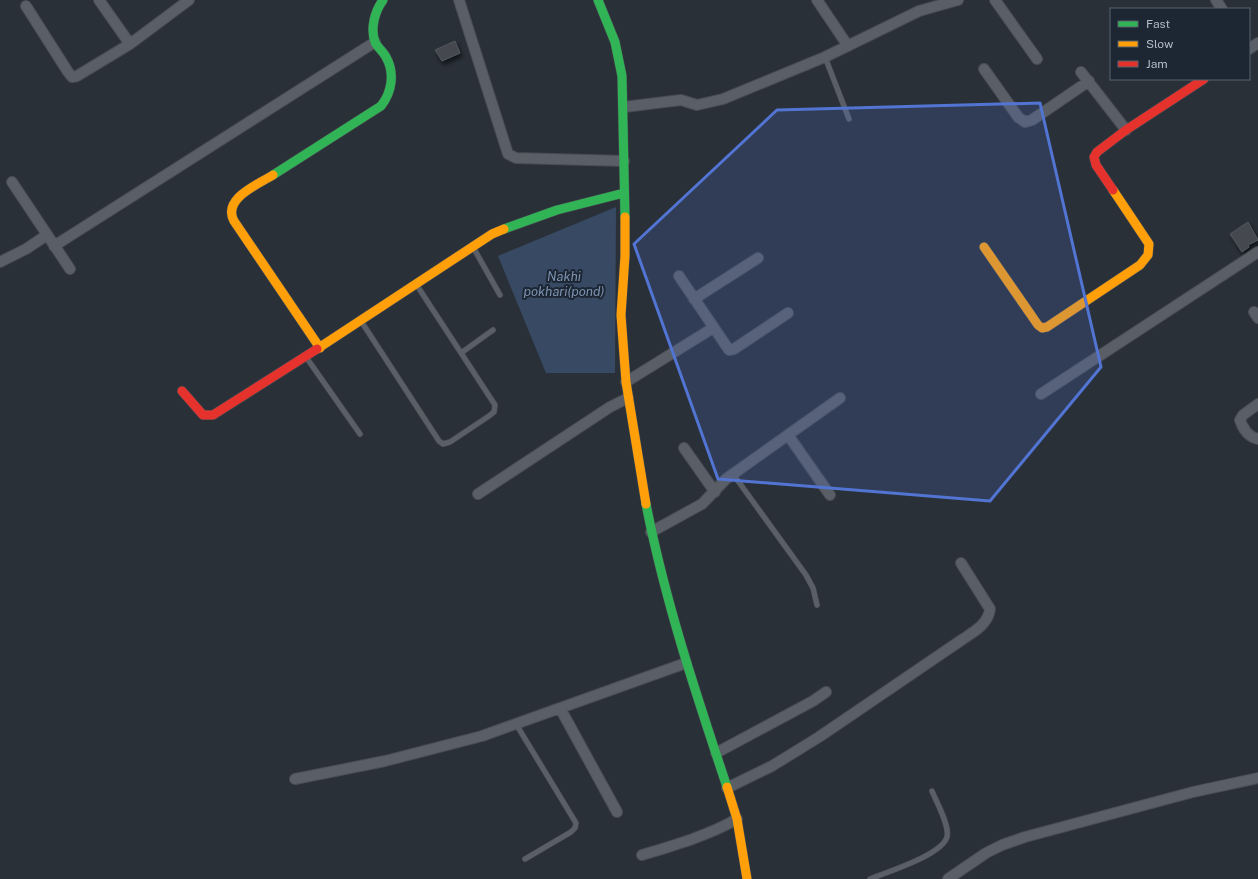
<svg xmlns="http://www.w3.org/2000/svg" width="1258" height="879" font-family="'Public Sans',sans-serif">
<defs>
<filter id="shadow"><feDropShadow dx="2" dy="3.5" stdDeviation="2" flood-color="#0009"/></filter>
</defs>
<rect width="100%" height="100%" fill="#2a3038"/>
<!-- water -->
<path fill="#384963" d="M616,207L615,373H546L498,256Z"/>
<!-- building -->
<path fill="#444950" stroke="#52575f" filter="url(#shadow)" d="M455,41L460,53L442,61L435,50Z
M1248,222L1258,240L1248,245L1249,247L1242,252L1230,234Z"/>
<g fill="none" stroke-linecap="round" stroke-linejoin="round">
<!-- lane casing -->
<g stroke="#484c53" stroke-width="6">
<path id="lane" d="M825,57L849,119
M473,247L500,295
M361,321L439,441L443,444L450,442L489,416L494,412L495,405L416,284
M461,353L493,330
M306,357L360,434
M733,474L806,575L813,588L817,605
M516,724L576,823L575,828L571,832L525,859
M870,879C887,872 942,855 947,837C950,826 936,801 932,791"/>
</g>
<!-- street casing -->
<g stroke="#484c53" stroke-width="12">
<path id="street" d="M99,0L130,44
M459,0L508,154L516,158L624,161
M817,0L848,46
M995,0L1037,59
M1216,0L1222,9
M26,6L68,72L72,77L77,76L130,44L189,0
M1249,49L1258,43
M984,69L1018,117L1025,122L1032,120L1089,81
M1081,72L1126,130
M624,107L681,100L697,105L723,99L825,57L919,11L958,0
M12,182L70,269
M54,246L375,42
M0,262L26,249L47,235
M679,276L729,350L734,349L788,313
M694,299L758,258
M1254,312L1258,318
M626,382L713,328
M1041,394L1258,252
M1258,404L1243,415L1240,420C1243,429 1249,437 1258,439
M788,435L830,495
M684,448L715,492
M478,494L610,407L628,398
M651,532L702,504L726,479L840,398
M560,708L617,812
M716,753L813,701L826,692
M295,779L385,761L482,736L686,663
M727,788L772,766L819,737L963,639C975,631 988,624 990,609L961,563
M642,855C675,845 707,836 737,819
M948,879L986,853L1002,845L1025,837L1193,792L1258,778"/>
</g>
<!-- fast casing -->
<g stroke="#484c53" stroke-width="10">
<path id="fast" d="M598,0L615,42L622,76L625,217
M273,175L381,106C392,92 395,73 386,57C383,51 377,47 375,42C370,28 375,11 383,0
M504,229L557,210L624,193
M646,504C665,601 696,694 727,787"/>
</g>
<!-- slow casing -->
<g stroke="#484c53" stroke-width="10">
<path id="slow" d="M273,175C257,185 222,199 234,221L320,348
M625,217V256L621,315L626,382L646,504
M984,247L1038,325L1042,328L1047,327L1140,265L1148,255L1149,244L1113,190
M317,349L492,234L504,229
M727,787L737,819L747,879"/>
</g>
<!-- jam casing -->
<g stroke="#484c53" stroke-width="10">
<path id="jam" d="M1113,190L1096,165L1094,157L1097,152L1126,130L1204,79
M182,391L203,415H213L317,349"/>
</g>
<!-- lane -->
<use href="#lane" stroke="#5a5e66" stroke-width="5"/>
<!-- street -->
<use href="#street" stroke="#5a5e66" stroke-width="10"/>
<!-- fast -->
<use href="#fast" stroke="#30b455" stroke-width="9"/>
<!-- slow -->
<use href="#slow" stroke="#ff9f0a" stroke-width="9"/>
<!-- jam -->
<use href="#jam" stroke="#e5322d" stroke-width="9"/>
</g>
<!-- marked area -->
<path fill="#5274d3" fill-opacity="0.2" stroke="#5274d3" stroke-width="3" stroke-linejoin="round" d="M1040,103L1101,367L990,501L718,479L634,244L777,110Z"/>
<g text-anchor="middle" stroke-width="4" stroke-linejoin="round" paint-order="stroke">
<!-- water labels -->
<g font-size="13" font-style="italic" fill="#7c92b1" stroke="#1d2633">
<text x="564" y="281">Nakhi<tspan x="564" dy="15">pokhari(pond)</tspan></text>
</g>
</g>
<!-- legend -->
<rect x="1110" y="8" width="140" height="72" fill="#1d2633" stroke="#59626f"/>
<rect x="1118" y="21" width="20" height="6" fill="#30b455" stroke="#59626f"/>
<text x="1146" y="28" font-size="12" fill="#b4bcc9">Fast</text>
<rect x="1118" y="41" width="20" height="6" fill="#ff9f0a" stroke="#59626f"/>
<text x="1146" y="48" font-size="12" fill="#b4bcc9">Slow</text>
<rect x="1118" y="61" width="20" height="6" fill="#e5322d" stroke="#59626f"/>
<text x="1146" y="68" font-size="12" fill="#b4bcc9">Jam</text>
</svg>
